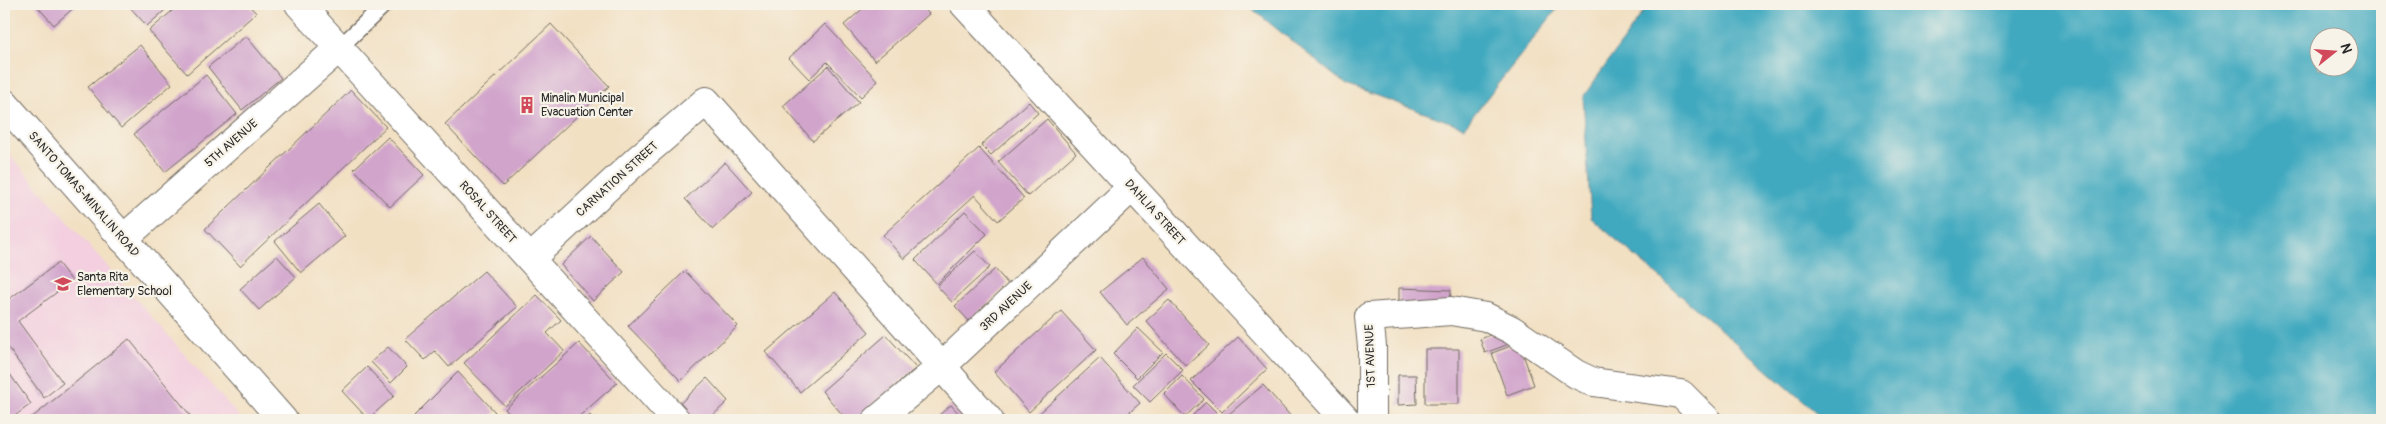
<svg xmlns="http://www.w3.org/2000/svg" width="2386" height="424" font-family="Pangolin,sans-serif">
<rect width="100%" height="100%" fill="#f7f3e8"/>
<filter id="ink" filterUnits="userSpaceOnUse"><feTurbulence type="fractalNoise" baseFrequency=".02" numOctaves="2"/><feDisplacementMap in="SourceGraphic" scale="10" xChannelSelector="R" yChannelSelector="G"/><feConvolveMatrix kernelMatrix="1 2 1 2 8 2 1 2 1" color-interpolation-filters="sRGB"/></filter>
<filter id="wash" filterUnits="userSpaceOnUse"><feTurbulence type="fractalNoise" baseFrequency=".0096" numOctaves="4" result="noise"/><feDisplacementMap in="SourceGraphic" scale="20" xChannelSelector="R" yChannelSelector="G"/><feGaussianBlur stdDeviation="1.12" result="paint"/><feColorMatrix in="noise" values="0 0 0 0 0 0 0 0 0 0 0 0 0 0 0 0 0 1.4 0 .05"/><feComposite in="paint" operator="in"/></filter>
<g filter="url(#wash)">
<rect width="100%" height="100%" fill="#f2e0c3"/>
<!-- built -->
<path fill="#f3cfdf" d="M4,148L242,420H4Z"/>
<!-- water -->
<path fill="#3fa9bf" stroke="#356a75" fill-rule="evenodd" d="M1246,4H1561L1464,127L1346,85Z
M1649,4H2382V420H1825L1591,218L1583,97ZM2318,38H2348V68H2318Z"/>
<g id="blocks">
<!-- building -->
<path fill="#d1a4cc" d="M35,4H78L54,25Z
M127,4H172L147,26Z
M180,4H248L256,13L187,74L149,31Z
M868,4H920L929,14L875,61L844,25Z
M551,24L609,86L503,186L445,124Z
M825,24L878,81L861,97L827,62L809,79L789,58Z
M246,36L281,78L242,110L208,67Z
M140,45L172,84L121,128L88,87Z
M828,66L859,102L813,141L783,106Z
M206,75L237,114L165,172L134,134Z
M351,90L386,127L240,266L205,229Z
M1029,102L1038,113L991,155L981,145Z
M1047,119L1076,153L1028,196L998,162Z
M388,137L424,175L390,207L354,169Z
M979,148L1024,198L998,221L975,195L904,259L883,235Z
M725,162L752,192L713,229L685,199Z
M319,204L345,236L301,273L275,241Z
M965,211L987,234L937,284L915,260Z
M591,236L624,272L593,301L561,265Z
M975,251L990,267L952,302L937,286Z
M277,256L296,277L259,310L240,289Z
M1143,257L1169,289L1127,325L1100,292Z
M58,263L72,281L18,321L63,383L44,398L4,342V300L5,302Z
M995,269L1008,284L969,321L955,306Z
M484,271L517,307L449,367L435,351L425,360L405,339Z
M685,271L738,326L681,381L628,326Z
M1399,288L1451,290L1450,310L1399,309Z
M835,292L869,332L800,392L766,352Z
M537,295L561,320L547,333L564,351L505,406L464,363Z
M1169,300L1209,345L1186,366L1146,321Z
M1061,311L1096,350L1029,412L994,372Z
M1138,328L1163,352L1137,378L1113,354Z
M1504,330L1509,344L1485,353L1480,339Z
M886,335L916,368L856,420H847L822,391Z
M1238,337L1267,369L1222,412L1191,381Z
M129,339L194,420H29Z
M579,343L617,383L575,420H515L505,409Z
M1519,343L1534,385L1507,395L1492,353Z
M388,347L407,367L391,383L371,362Z
M1425,349H1459V404H1425Z
M1166,353L1183,370L1150,402L1133,385Z
M1100,358L1140,403L1121,420H1032Z
M4,366L31,404L9,420H4Z
M367,367L394,396L368,419L342,391Z
M458,372L495,412L487,420H418L414,416Z
M1398,375H1416L1417,404L1398,405Z
M1182,376L1204,399L1185,417L1164,394Z
M707,378L728,401L708,420H683L673,410Z
M1263,385L1294,420H1222Z
M1206,402L1220,416L1216,420H1198L1193,415Z
M951,405L965,420H933Z
M502,414L507,420H495Z
M590,415L594,420H584Z"/>
</g>
</g>
<g filter="url(#ink)">
<use href="#blocks" fill-opacity="0" stroke="#716a60" stroke-width="1"/>
<g fill="none" stroke-linecap="round" stroke-linejoin="round">
<!-- service casing -->
<g stroke="#716a60" stroke-width="18">
<path id="service" d="M339,48L385,4"/>
</g>
<!-- minor casing -->
<g stroke="#716a60" stroke-width="30">
<path id="minor" d="M299,4L676,420
M964,4L1346,420
M123,239L339,48
M530,259L636,161L706,101L989,420
M877,420L941,367L1132,187
M1372,420V346L1369,317L1451,311L1486,317L1512,330L1576,374L1593,382L1681,394L1707,420"/>
</g>
<!-- secondary casing -->
<g stroke="#716a60" stroke-width="30">
<path id="secondary" d="M4,103L283,420"/>
</g>
<!-- service -->
<use href="#service" stroke="#fff" stroke-width="15"/>
<!-- minor -->
<use href="#minor" stroke="#fff" stroke-width="28"/>
<!-- secondary -->
<use href="#secondary" stroke="#fff" stroke-width="28"/>
</g>
</g>
<!-- icons -->
<defs>
<g id="building-bare" transform="scale(1.35)"><path d="M-4-6H4V6H1V3H-1V6H-4ZM-2.5-4.3h1.7v1.8h-1.7ZM.8-4.3h1.7v1.8H.8ZM-2.5-1h1.7V.8h-1.7ZM.8-1h1.7V.8H.8Z" fill="#d1495b" stroke="#f7f3e8" stroke-width="2.5" paint-order="stroke"/></g>
<g id="school-bare" transform="scale(1.35)"><path d="M0-5L7-2L0 1L-7-2ZM-4 1L0 2.5L4 1V4Q0 6-4 4Z" fill="#d1495b" stroke="#f7f3e8" stroke-width="2.5" paint-order="stroke"/></g>
</defs>
<g fill-rule="evenodd">
<use href="#building-bare" x="527" y="105"/>
<use href="#school-bare" x="63" y="284"/>
</g>
<g text-anchor="middle" stroke-width="4.5" stroke-linejoin="round" paint-order="stroke">
<!-- poi labels -->
<g font-size="12" fill="#2b2b2b" stroke="#f7f3e8" text-anchor="start">
<text x="541" y="102">Minalin Municipal<tspan x="541" dy="14">Evacuation Center</tspan></text>
<text x="77" y="281">Santa Rita<tspan x="77" dy="14">Elementary School</tspan></text>
</g>
<!-- street labels -->
<g font-size="12" fill="#2b2b2b" stroke="#f7f3e8">
<text transform="translate(231 143) rotate(-41)" y="4">5TH AVENUE</text>
<text transform="translate(617 179) rotate(-42)" y="4">CARNATION STREET</text>
<text transform="translate(84 194) rotate(49)" y="4">SANTO TOMAS-MINALIN ROAD</text>
<text transform="translate(488 212) rotate(48)" y="4">ROSAL STREET</text>
<text transform="translate(1155 212) rotate(48)" y="4">DAHLIA STREET</text>
<text transform="translate(1006 306) rotate(-43)" y="4">3RD AVENUE</text>
<text transform="translate(1370 356) rotate(-92)" y="4">1ST AVENUE</text>
</g>
</g>
<!-- margin -->
<rect width="2386" height="424" fill="none" stroke="#f7f3e8" stroke-width="20"/>
<!-- north arrow -->
<g transform="translate(2334 52) rotate(73)"><circle r="24" fill="#f7f3e8" stroke="#a5a39c"/>
<path d="M0-4L9 19L0 12L-9 19Z" fill="#d1495b"/>
<text y="-8" font-size="14" font-weight="bold" text-anchor="middle" fill="#2b2b2b">N</text>
</g>
</svg>
